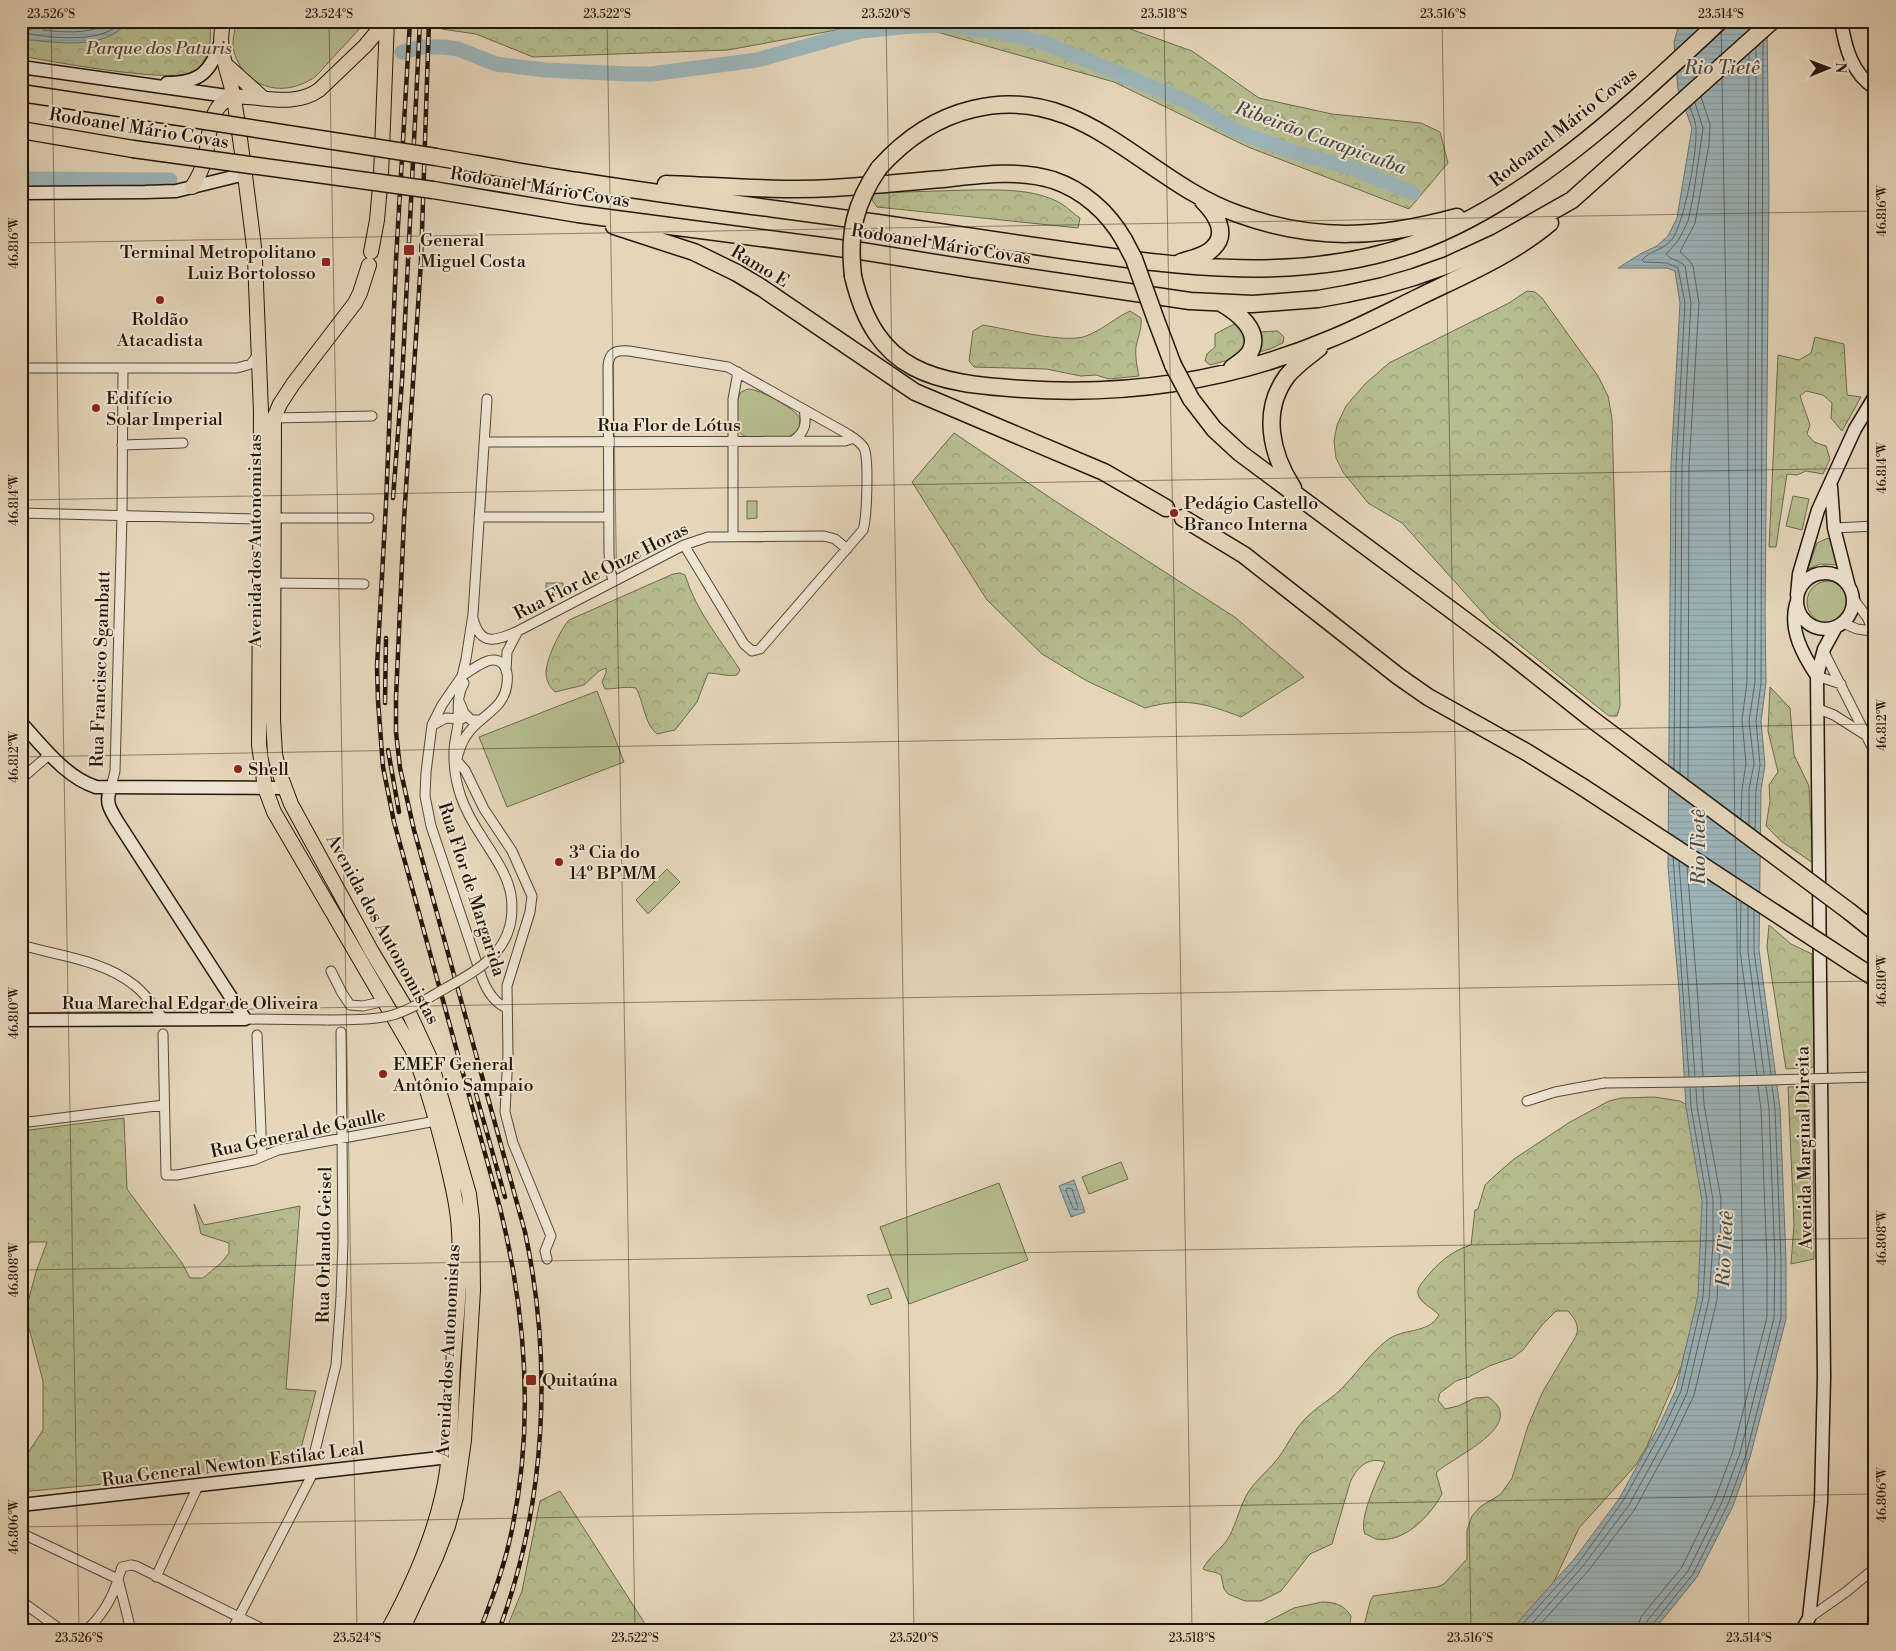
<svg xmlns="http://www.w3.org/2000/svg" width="1896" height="1651" font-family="'Libre Bodoni',serif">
<defs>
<pattern id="forest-crowns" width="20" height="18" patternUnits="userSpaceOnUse" patternTransform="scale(1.25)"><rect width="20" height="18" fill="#b6bd8f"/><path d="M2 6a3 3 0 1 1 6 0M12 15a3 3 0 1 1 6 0" fill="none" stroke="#9ca27a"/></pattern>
<pattern id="water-rules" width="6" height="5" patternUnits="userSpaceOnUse" patternTransform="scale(1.25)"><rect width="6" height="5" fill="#9cb6bc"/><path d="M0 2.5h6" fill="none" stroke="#869ca0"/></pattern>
</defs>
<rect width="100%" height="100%" fill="#e5d6ba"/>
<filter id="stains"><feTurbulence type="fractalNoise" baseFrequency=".004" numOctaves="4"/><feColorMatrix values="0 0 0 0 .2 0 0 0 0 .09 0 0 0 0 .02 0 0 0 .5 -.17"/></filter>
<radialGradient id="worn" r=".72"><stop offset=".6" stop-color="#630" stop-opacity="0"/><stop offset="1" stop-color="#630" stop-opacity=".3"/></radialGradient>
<!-- green -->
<path fill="#b6bd8f" stroke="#6c6a4c" d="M237,21H365C354,37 339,50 327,64C322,69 317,77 310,80C280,98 244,86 234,52C231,42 235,30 237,21Z
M748,389C760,389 795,409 800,418L799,430L789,437H747C743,435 739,434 738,429C735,422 736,399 741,392Z
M1793,496L1809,499L1802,530L1786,526Z
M747,501H757V518L747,519Z
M1828,538L1835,545L1840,565L1820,564L1808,569L1817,543Z
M1807 602a21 21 0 1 1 42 0a21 21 0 1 1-42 0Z
M546,583H563V593H546Z
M597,691L624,762L507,807L479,737Z
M667,869L680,882L648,914L636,900Z
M1121,1162L1128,1179L1089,1194L1082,1177Z
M999,1183L1028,1260L909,1304L880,1227Z
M888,1288L892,1298L871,1305L867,1295Z"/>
<!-- forest -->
<path fill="url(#forest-crowns)" stroke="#6c6a4c" d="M21,21H209C213,40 209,66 189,74C179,78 165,75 154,75C110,72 66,64 21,56Z
M442,21H885L728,50L533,57L476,34L442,29Z
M898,21H1108L1192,51L1259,98L1332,114L1421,123L1440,132L1448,163L1409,209L1248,147L1114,82Z
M969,190C999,190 1035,188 1062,204C1068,208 1074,214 1080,218L1078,228L877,207L872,200L875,193Z
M1527,291L1535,292L1542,298L1598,376L1608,396L1612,418L1620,706L1617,716H1609L1492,623L1402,523L1368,503L1343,472L1336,458L1334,441L1337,425L1346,406L1365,384L1389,363L1509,303Z
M1130,311L1141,318C1142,329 1138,336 1136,347C1135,356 1137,367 1139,376L1109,379L1096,375L1081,376L1046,369L974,367L969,361L973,331L983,325C1007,329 1066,344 1086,336C1102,330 1115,318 1130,311Z
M1234,324L1258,332L1278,331L1284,337L1283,343L1270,349L1210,365L1205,361L1207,354L1215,347V334Z
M1815,337L1844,344L1847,395L1861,397L1842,431L1831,418L1832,403L1823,395L1806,391L1800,396L1810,425L1807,434L1814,442L1826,446L1830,459L1823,474L1806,471L1797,475L1787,474L1776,547H1769L1778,355L1799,360L1811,353Z
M954,433L1055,501L1236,618L1304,677L1241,717C1205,703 1183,697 1145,708L1087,681L1042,654L987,600L912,482Z
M680,573L685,575C696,611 720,639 740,670L737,675C727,677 718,673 708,673L697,702L675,730L657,734C644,724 644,702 636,688C625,686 616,689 605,689L602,682L606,673V668L599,671L584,685L555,692C550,687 547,682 546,675C545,661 560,630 569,620L673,574Z
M1770,687L1790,708L1794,755L1809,786L1813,863L1781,841L1766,826L1770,801L1769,785L1778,772L1768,731Z
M1769,925L1791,944L1812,954L1814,1067L1786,1069L1767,947Z
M1813,1086L1814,1259L1791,1264L1794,1224L1788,1087Z
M1654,1097L1680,1101L1687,1105L1704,1164L1702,1285L1681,1367L1647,1446L1636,1465L1579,1528L1552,1586L1513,1630H1363L1370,1602L1373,1596L1437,1587L1444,1584L1467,1559V1530L1472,1516L1480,1507L1501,1494L1512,1478L1528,1426L1543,1391L1576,1336C1580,1326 1575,1319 1568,1311H1556L1542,1325L1523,1350L1512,1358L1489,1366L1469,1377L1456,1381L1440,1393L1438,1400L1445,1409L1458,1406L1475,1398L1488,1397C1531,1425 1450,1458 1436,1473L1442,1494C1430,1516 1404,1544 1376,1539C1373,1538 1369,1535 1365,1534C1358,1519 1378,1478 1385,1462C1368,1456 1356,1468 1350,1483L1332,1544L1310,1554L1281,1591L1261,1601H1245L1228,1594L1224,1589L1221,1575C1214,1571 1209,1572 1203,1569C1209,1556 1222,1549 1229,1537C1237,1522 1240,1505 1249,1491C1257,1479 1270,1469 1279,1457C1289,1443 1295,1428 1307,1417C1319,1405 1335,1397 1345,1385C1359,1370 1370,1354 1386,1341C1403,1327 1428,1335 1439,1315C1433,1308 1418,1302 1418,1293C1417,1288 1422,1283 1425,1279C1438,1263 1451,1251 1471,1245L1475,1210L1478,1209L1485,1185L1490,1180L1514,1159L1570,1122L1609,1101L1621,1098Z
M124,1118L127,1189L182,1263L190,1278H203L221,1263L229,1253V1243L201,1234L194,1204L204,1225L300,1206L286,1389L316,1391L298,1460L136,1481L21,1492V1464L43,1430V1381L25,1313L36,1272L47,1242H31L21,1251V1131Z
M560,1491L649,1630H506L522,1591L540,1501Z
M1322,1602C1335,1602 1344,1605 1351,1616L1349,1630H1251L1294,1608Z"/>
<!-- water -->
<path fill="url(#water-rules)" stroke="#6c7674" d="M33,21H128C106,52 54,42 21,39V25L25,26Z
M1680,21H1767L1769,190L1765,616L1766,683L1761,721L1765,765L1761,790L1759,950L1780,1108L1786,1260V1319L1750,1457L1733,1506L1697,1577L1654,1630H1511L1575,1558L1619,1499L1659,1426L1676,1389L1698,1296L1702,1201L1686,1107L1679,989L1668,867L1671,465L1680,303L1675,271L1667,268H1618L1642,253L1657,246L1668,236L1677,218L1692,128L1678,89L1674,42Z
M1074,1180L1085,1212L1071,1217L1059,1186Z"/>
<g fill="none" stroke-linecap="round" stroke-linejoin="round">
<!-- shore -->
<path stroke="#606662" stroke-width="1" d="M37,21L35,27L28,31L29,34C54,38 105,44 122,21
M43,21V30C67,33 94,34 114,21
M1674,769L1676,465L1685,303L1678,268L1667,263L1644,262L1642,260C1649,251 1665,250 1673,238C1685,218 1697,154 1696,129C1696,122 1692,114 1690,107
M1680,773L1682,466L1691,303L1685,266C1680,260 1670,260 1666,254L1678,241L1688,221L1693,198L1703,128L1695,103
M1688,779L1689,466L1699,303L1693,266L1689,260L1680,252L1695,223L1709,144L1710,124L1701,97
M1741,819L1742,789L1746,764L1742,720L1747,682L1749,54
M1749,825V789L1754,764L1749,721L1755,682L1756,48
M1755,829L1756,790L1760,765L1756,721L1761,683L1763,42
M1673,857L1689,1076
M1679,862L1695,1076
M1687,866L1697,987L1703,1076
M1741,902L1740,951L1757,1075
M1748,907V951L1764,1074
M1754,911V951L1771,1074
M1068,1188L1072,1189L1078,1207L1076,1210L1073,1208L1066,1191Z
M1517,1630L1579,1562L1623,1501L1663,1429L1681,1391L1703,1297L1706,1244L1707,1200L1691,1107L1690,1088
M1526,1630L1583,1566L1629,1505L1669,1432L1687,1393L1709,1299L1713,1244V1200L1697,1106L1696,1088
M1535,1630L1589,1570L1635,1509L1675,1435L1694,1395L1717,1300L1720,1244L1721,1199L1704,1105L1703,1087
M1637,1630L1641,1617L1682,1567L1715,1499L1733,1451L1767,1317V1260L1761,1110L1758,1086
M1644,1630L1647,1621L1688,1571L1722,1502L1740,1453L1774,1318L1775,1260L1769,1109L1766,1086
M1651,1630L1652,1625L1693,1574L1728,1504L1746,1455L1781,1318V1260L1775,1109L1772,1085"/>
<!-- river -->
<path stroke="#9cb6bc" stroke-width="15" d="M402,52L422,47H444L458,49L496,64L545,70L627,74H651L757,60L861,31L912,26L951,25L1004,33L1045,43L1190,103L1236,131L1293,152L1352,168L1413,193
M21,179L170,180"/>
<!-- street casing -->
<g stroke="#544735" stroke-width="11">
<path id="street" d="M21,368H237L251,364L259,353
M487,399L473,614L466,659L462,676L442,705L432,725L426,772L425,796L431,826L482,978C487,991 494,1003 507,1008
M274,418L372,416
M793,441C805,432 807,424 804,410
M484,442L845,441L854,438
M122,445L183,443
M21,513L260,519
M479,517H608
M273,518H369
M1834,528L1875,526
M733,536V399L738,372
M613,581L610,569L609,553L608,366C609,352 616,350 629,351L728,367L846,433C852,437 860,441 864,448C869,458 867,518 863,530L760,649L752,651L744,644L684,545
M273,583L364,584
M1852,597L1867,617L1875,635
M473,618C480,647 496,641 518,631L684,545L708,537L824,536L835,539L847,549
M1843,623L1857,629L1872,631
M1824,652L1875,753
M506,671L507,652L518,631
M1817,676L1841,684
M464,683C456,697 459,709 458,724C457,733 454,742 454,751C453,785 464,810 482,837
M460,703L464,713L471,720H481
M1816,708L1834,715L1867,736
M433,725L446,718L462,719
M456,760L465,770L484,809L512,851L532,896L530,912L507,986L508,1055L505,1112L513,1143L551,1236L545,1251L547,1259
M455,768C457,757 460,745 466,736C479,715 505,710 507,683C508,676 507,669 503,664C491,652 473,670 462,676V687
M21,779L50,754
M111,787L115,771L122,516L123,369
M21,945C59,956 103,960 134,985C146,994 155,1008 164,1020
M331,971L342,993L350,1005L363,1006L385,1001
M245,1019L328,1020
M163,1034L166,1175H177L254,1160L278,1150L436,1121
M257,1035L262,1156
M1527,1101L1555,1092L1604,1083
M21,1123L164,1105
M314,1455L336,1365L341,1297L343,1242L341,1032
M21,1533L118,1579L122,1567L131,1565L136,1566L265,1630
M156,1577L198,1486
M118,1579L131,1630
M21,1601L61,1630
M1809,1618L1846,1592L1875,1568
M86,1630C101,1618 113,1597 118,1579
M232,1630L314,1471"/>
</g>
<!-- secondary casing -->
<g stroke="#231709" stroke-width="15">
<path id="secondary" d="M1841,21C1845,47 1852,74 1875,88
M21,67L234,97
M167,83C200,83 211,72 221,41
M21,193L145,192L176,191L245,174
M1831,487L1834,528L1849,587
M1797 601a28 28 0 1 1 56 0a28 28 0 1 1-56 0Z
M1797,595L1799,574L1818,510L1855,429L1875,396
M1796,604C1789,630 1803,655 1817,676
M21,723C43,746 65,777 96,787L284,788
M111,787C105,801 109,808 117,821L245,1019
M21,1020L245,1019
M21,1505L449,1457
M1802,1630L1809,1618L1816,1554L1821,1502L1824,1377L1817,676L1824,649L1836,627"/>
</g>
<!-- primary casing -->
<g stroke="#231709" stroke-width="16">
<path id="primary" d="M224,21C215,47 230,74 234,99C242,148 248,198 254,247
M225,64L263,98
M192,187C198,178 202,170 205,159C210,138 207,105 233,97C237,96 244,97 248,97C273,99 297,105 319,90L365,46L386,21
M371,252L377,220L381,175L387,21
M255,259L261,412L259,745L265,788L274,812L412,1049C426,1083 436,1118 445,1154C451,1180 458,1206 459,1232C462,1276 456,1320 453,1365C451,1400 452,1436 447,1471C439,1526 415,1581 388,1630
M369,265L360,293L355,303L293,384L280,404L274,418L273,720L275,754L279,772L291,804L372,952L410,1015L429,1056L469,1194L472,1219L473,1290L464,1440L456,1497L448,1526L436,1557L402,1630"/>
</g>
<!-- highway casing -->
<g stroke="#231709" stroke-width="19">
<path id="highway" d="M21,93L173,116
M21,130L133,149
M436,157C483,165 531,174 578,181C678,197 779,209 878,223C940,232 1001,241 1062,250C1179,267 1302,284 1416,243C1529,202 1633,102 1720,21
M879,168C905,139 935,118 973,109C1083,82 1144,181 1238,214C1315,242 1380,238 1457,217
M666,184C722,186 778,191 833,188C870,186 906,182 943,179C979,175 1017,169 1053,180C1083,190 1108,212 1124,240
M433,190L578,214L861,251L973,269L1190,301L1253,304L1318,299L1346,294L1383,286L1414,277L1448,265L1498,242L1572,200L1772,21
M614,226L694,252L737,273L762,288L915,392L1104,472L1166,508
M1181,262C1191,259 1206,256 1213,248C1229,233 1215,213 1203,201
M853,276C876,374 934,383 1023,389C1128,396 1233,380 1330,339C1360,327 1390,311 1419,297C1464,275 1512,255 1550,223
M1221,303C1237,312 1262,331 1250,352C1246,359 1238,363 1232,368
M1156,320L1173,365
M1191,399L1214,429L1240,453L1497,644L1589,717
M1293,488C1271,454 1261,411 1287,376C1296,365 1308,357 1319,348
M1183,518L1244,555L1398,676L1428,697L1528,753L1581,786
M1850,912L1875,932
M1856,966L1875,978"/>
</g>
<!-- street -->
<use href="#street" stroke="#eee4d2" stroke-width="9"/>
<!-- secondary -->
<use href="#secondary" stroke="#eee4d2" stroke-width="12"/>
<!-- primary -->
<use href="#primary" stroke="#e5d6ba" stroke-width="14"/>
<!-- highway -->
<use href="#highway" stroke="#e5d6ba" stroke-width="16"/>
<!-- rail casing -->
<g stroke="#231709" stroke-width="4.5">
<path id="rail" d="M410,21L396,260L386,504L377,666L378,701L383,767L394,822L500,1208C527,1318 535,1432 509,1543C502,1573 491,1602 480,1630
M429,21L421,261L404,519L396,698V732L400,768L414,830L525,1232C553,1363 546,1504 499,1630
M393,498L402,381L420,21
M385,703L386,638
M388,750L399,812
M476,1094L505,1197"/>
</g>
<!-- rail -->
<use href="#rail" stroke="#eee4d2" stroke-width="2.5" stroke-dasharray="8" stroke-linecap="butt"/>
<!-- street-bridge casing -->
<g stroke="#544735" stroke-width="11" stroke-linecap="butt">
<path id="street-bridge" d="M328,1020C348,1019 369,1021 389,1016C406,1012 422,1002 437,993C478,970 519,951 511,895C507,873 493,855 482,837
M1604,1083L1695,1082L1875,1077"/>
</g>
<!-- highway-bridge casing -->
<g stroke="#231709" stroke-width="19" stroke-linecap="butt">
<path id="highway-bridge" d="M173,116L436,157
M133,149L433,190
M1124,240L1134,259L1156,320
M853,276C848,233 855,203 879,168
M1173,365L1191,399
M1589,717L1850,912
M1581,786L1856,966"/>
</g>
<!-- street-bridge -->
<use href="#street-bridge" stroke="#eee4d2" stroke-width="9"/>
<!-- highway-bridge -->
<use href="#highway-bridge" stroke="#e5d6ba" stroke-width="16"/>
</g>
<!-- ticks -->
<path fill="none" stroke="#231709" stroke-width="1" stroke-opacity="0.45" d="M51,21L79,1630M329,21L357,1630M607,21L635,1630M886,21L914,1630M1164,21L1192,1630M1442,21L1471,1630M1721,21L1749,1630M21,243L1875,211M21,500L1875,468M21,757L1875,724M21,1013L1875,981M21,1270L1875,1238M21,1527L1875,1494"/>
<!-- markers -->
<g fill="#8f2418" stroke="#eee4d2" stroke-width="2">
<rect x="403" y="244" width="12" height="12" rx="2.5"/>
<rect x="321" y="257" width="10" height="10" rx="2.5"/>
<circle cx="160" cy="300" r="5"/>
<circle cx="96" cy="408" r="5"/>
<circle cx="1174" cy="513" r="5"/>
<circle cx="238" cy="769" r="5"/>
<circle cx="559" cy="862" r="5"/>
<circle cx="383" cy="1074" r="5"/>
<rect x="525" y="1374" width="12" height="12" rx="2.5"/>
</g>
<g text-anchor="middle" stroke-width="4" stroke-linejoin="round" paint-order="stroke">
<!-- park labels -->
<g font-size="18" font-style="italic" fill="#4f4931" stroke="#eee4d2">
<text x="159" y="54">Parque dos Paturis</text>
</g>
<!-- street labels -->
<g font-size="18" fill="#231709" stroke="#eee4d2">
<text transform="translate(1563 127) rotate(-38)" y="6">Rodoanel Mário Covas</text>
<text transform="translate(139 128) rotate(9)" y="6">Rodoanel Mário Covas</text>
<text transform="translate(540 187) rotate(9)" y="6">Rodoanel Mário Covas</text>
<text transform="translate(941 244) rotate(9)" y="6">Rodoanel Mário Covas</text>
<text transform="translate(760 266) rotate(31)" y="6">Ramo E</text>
<text x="669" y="431">Rua Flor de Lótus</text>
<text transform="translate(255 541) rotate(-90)" y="6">Avenida dos Autonomistas</text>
<text transform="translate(601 571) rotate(-27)" y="6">Rua Flor de Onze Horas</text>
<text transform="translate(100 669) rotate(-88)" y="6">Rua Francisco Sgambatt</text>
<text transform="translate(472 889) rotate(72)" y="6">Rua Flor de Margarida</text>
<text transform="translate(383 929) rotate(61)" y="6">Avenida dos Autonomistas</text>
<text x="190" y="1009">Rua Marechal Edgar de Oliveira</text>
<text transform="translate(298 1133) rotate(-12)" y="6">Rua General de Gaulle</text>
<text transform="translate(1804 1148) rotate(-91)" y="6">Avenida Marginal Direita</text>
<text transform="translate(324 1245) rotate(-89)" y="6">Rua Orlando Geisel</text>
<text transform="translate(448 1351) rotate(-87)" y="6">Avenida dos Autonomistas</text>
<text transform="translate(233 1464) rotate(-7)" y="6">Rua General Newton Estilac Leal</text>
</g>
<!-- poi labels -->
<g font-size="18" fill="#231709" stroke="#eee4d2" text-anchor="start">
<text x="420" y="246">General<tspan x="420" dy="21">Miguel Costa</tspan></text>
<text x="316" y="258" text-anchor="end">Terminal Metropolitano<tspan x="316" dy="21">Luiz Bortolosso</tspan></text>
<text x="160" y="325" text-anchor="middle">Roldão<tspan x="160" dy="21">Atacadista</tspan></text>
<text x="106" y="404">Edifício<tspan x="106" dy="21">Solar Imperial</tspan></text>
<text x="1184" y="509">Pedágio Castello<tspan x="1184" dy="21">Branco Interna</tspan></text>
<text x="248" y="775">Shell</text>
<text x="569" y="858">3ª Cia do<tspan x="569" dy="21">14º BPM/M</tspan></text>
<text x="393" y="1070">EMEF General<tspan x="393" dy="21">Antônio Sampaio</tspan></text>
<text x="542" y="1386">Quitaúna</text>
</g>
<!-- water labels -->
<g font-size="19" font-style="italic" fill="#4d4f48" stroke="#eee4d2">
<text x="1722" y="74">Rio Tietê</text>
<text transform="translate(1321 137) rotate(20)" y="7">Ribeirão Carapicuíba</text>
<text transform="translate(1698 847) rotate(-90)" y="7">Rio Tietê</text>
<text transform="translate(1724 1249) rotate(-87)" y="7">Rio Tietê</text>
</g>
</g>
<!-- margin -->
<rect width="1896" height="1651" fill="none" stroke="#e5d6ba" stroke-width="55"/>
<!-- north arrow -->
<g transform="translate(1828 68) rotate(89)" stroke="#eee4d2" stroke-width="4" paint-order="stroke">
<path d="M0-4L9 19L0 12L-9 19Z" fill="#231709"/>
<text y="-8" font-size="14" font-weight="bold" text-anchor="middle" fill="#231709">N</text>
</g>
<rect x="28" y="28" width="1840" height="1596" fill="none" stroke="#231709" stroke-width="2"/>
<g font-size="12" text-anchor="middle" fill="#231709">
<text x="51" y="18">23.526°S</text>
<text x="329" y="18">23.524°S</text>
<text x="607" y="18">23.522°S</text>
<text x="886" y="18">23.520°S</text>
<text x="1164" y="18">23.518°S</text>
<text x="1443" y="18">23.516°S</text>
<text x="1721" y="18">23.514°S</text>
<text transform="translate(1882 211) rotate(-90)" y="4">46.816°W</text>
<text transform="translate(14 243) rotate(-90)" y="4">46.816°W</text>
<text transform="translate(1882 468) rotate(-90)" y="4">46.814°W</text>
<text transform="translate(14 500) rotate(-90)" y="4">46.814°W</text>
<text transform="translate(1882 725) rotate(-90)" y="4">46.812°W</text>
<text transform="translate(14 757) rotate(-90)" y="4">46.812°W</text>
<text transform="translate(1882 981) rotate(-90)" y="4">46.810°W</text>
<text transform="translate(14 1013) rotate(-90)" y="4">46.810°W</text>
<text transform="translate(1882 1238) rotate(-90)" y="4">46.808°W</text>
<text transform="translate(14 1270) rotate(-90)" y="4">46.808°W</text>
<text transform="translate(1882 1495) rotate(-90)" y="4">46.806°W</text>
<text transform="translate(14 1527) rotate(-90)" y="4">46.806°W</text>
<text x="79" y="1642">23.526°S</text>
<text x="357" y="1642">23.524°S</text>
<text x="635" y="1642">23.522°S</text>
<text x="914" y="1642">23.520°S</text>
<text x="1192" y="1642">23.518°S</text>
<text x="1470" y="1642">23.516°S</text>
<text x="1749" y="1642">23.514°S</text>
</g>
<rect width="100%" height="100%" filter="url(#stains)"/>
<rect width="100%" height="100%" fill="url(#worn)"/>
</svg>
